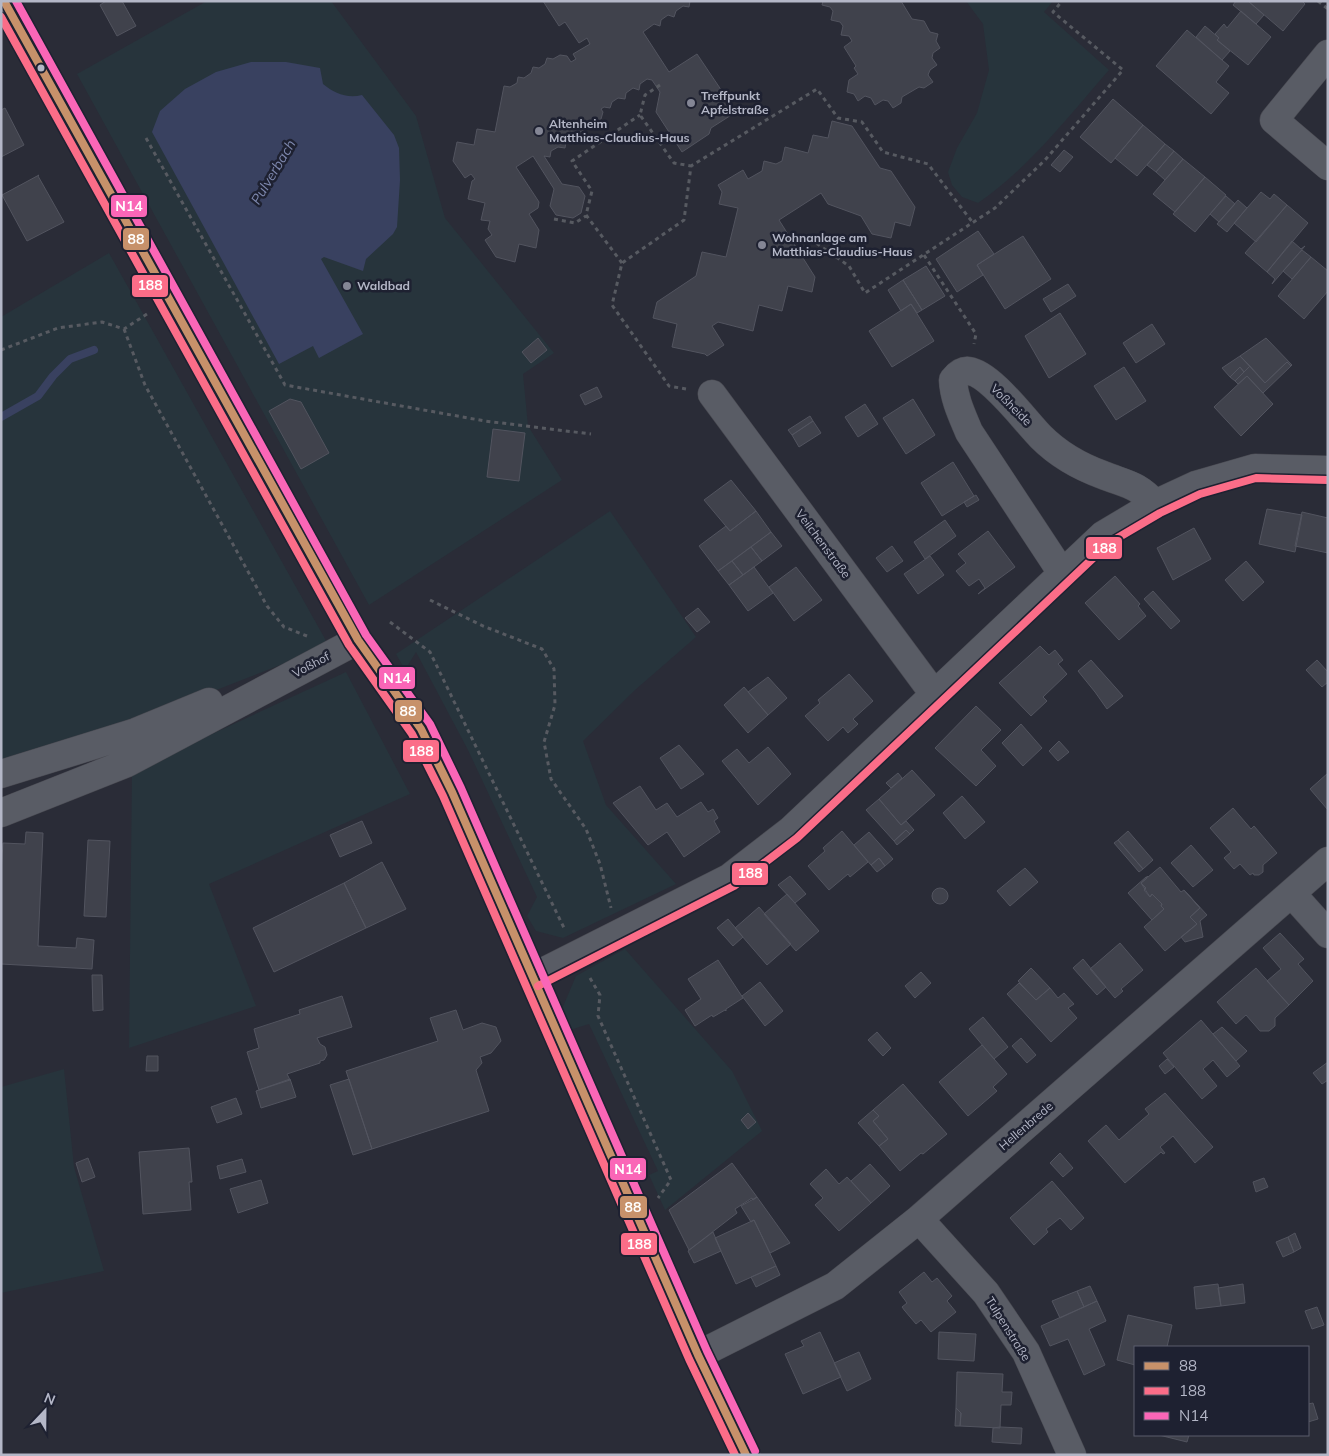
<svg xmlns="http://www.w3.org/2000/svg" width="1329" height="1456" font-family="Mulish,sans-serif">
<rect width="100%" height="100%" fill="#2a2c37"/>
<!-- green -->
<path fill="#27343c" d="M207,1H331L416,116L445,218L554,353L523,374L528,426L562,480L369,605L77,74Z
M966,1H1053L1044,12L1109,70C1068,117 1029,168 978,203L962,197L952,185L948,172L957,148L977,113L989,70L983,24Z
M109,253L329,646L132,723L1,762V317Z
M610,511L696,637L635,690L583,741L606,805L676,884L563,938L536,931L527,916L537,897L468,750L416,652L405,670L396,654Z
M346,672L410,794L209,884L256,1006L129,1048L132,771Z
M625,949L732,1071L762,1131L665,1210L649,1175L658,1171L589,1024L570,1030L562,1009L576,976Z
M64,1069L74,1167L104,1271L1,1293V1087Z"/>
<!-- water -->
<path fill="#394160" d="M251,62H286L320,68L323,84C334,93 347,99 362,95L394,135L399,148L400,180L397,227L393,234L366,259L363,271L324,257L321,259L363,334L319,358L313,346L279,364L152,132L160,111L185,89L216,72Z"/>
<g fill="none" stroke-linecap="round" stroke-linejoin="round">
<!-- stream -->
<path stroke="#394160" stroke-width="8" d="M1,417L38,396L53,376L70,359L94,350"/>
</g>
<!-- building -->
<path fill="#40424c" stroke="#52545f" d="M106,1H122L136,26L117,36L100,5Z
M543,1H690L689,7L683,6L676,11L674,17L668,15L661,20L660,26L654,24L643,32L669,72L697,54L736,112L711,128L709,134L682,152L656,112L660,92L652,80L647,79L640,84L639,90L633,88L626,93L625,99L618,98L612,102L610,108L604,107L601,109L603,112L601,119L595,123L594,129L587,128L580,132L579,139L573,138L566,142L565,148L558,147L551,151L550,157L544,156L562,184L579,187L585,196L581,213L573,218L556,215L550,206L554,189L533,156L516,167L539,202L538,208L529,214L539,230L536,248L519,244L515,262L496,257L485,240L492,235L488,229L490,221L481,220L485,203L468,199L472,181L475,179L471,174L465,178L453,161L457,142L474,145L477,129L495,132L504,86L510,87L517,83L518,77L524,78L531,73L533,67L539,68L545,64L547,58L553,59L560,55L567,56L571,62L576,59L573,54L590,44L587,38L579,43L565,22L559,26Z
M823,1H901L912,19L924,21L930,32L938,34L936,41L940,48L933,53L932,58L937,65L930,70L928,75L933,82L924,88L919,87L902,97L901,103L893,108L888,101L883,100L875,105L871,98L865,96L858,101L854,94L847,92L849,80L858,74L854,68L856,66L844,47L852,41L849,36L841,35L843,26L840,22L831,20L833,11L830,7L822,5Z
M1236,1H1248L1264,15L1256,24L1233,5Z
M1248,1H1302L1305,4L1283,31Z
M1241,11L1271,37L1248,65L1217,40L1219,38L1215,34L1224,24L1227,28Z
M1205,26L1219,38L1217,40L1230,51L1222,60L1196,37Z
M1187,30L1229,66L1216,82L1229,93L1211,114L1156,66Z
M1113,99L1143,125L1111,163L1080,137Z
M5,108L24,145L1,157V110Z
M832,121L852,126L880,168L891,171L915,207L910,226L895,222L891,238L872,234L861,216L828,204L821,193L779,220L815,277L812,292L788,286L782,311L759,305L753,331L718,322L712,326L724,345L707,356L705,354L672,347L677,324L653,318L657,302L696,276L702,252L726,257L738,208L719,204L722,192L718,185L743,170L748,179L762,171L764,161L776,164L782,161L785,147L808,153L813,135L828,138Z
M1143,125L1165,144L1137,176L1115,158Z
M1165,144L1174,151L1156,172L1147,165Z
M1064,150L1073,157L1060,172L1051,165Z
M1174,151L1183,159L1165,180L1156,172Z
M1183,159L1205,177L1175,212L1153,194Z
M39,175L38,176L64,222L27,241L2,195Z
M1205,177L1226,195L1195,232L1173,214Z
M1261,192L1270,199L1274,194L1287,205L1256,242L1234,223Z
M1226,196L1235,204L1219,222L1210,214Z
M1238,200L1247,208L1227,232L1217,224Z
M1287,205L1308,223L1267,272L1245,253Z
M978,231L994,254L977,265L983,275L957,292L936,259Z
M1023,236L1051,279L1005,309L977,265Z
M1292,241L1301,249L1305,246L1272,284L1275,279L1267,272Z
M1302,250L1311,257L1292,279L1283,271Z
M1311,257L1328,271V291L1304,319L1278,296Z
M926,266L945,296L922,310L903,280Z
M903,280L922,310L917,313L911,304L901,311L888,290Z
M1068,284L1076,296L1051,312L1043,299Z
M911,304L934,341L892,367L869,331Z
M1060,313L1086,354L1049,378L1025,336Z
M1152,324L1165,344L1136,363L1123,343Z
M538,338L547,350L531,363L522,352Z
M1266,338L1292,365L1291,366L1287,362L1265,383L1240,356Z
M1240,356L1250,366L1244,372L1240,367L1230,377L1222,368Z
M1287,362L1291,366L1263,393L1247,376L1238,384L1235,381L1250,366L1265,383Z
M1124,367L1146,401L1116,420L1094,386Z
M1240,367L1244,372L1235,381L1230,377Z
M1247,376L1273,404L1241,436L1214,407Z
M597,387L602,397L585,405L580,395Z
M290,399L301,402L329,453L301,469L269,411Z
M913,399L935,435L906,454L883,418Z
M865,404L878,424L858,437L845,417Z
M810,416L813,421L792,435L788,430Z
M813,421L821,433L799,447L792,435Z
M493,429L525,433L519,481L487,477Z
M953,462L974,496L942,516L921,483Z
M731,480L756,511L730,531L704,500Z
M976,495L979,500L967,507L964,502Z
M1267,509L1302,515L1295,552L1259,544Z
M756,511L771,532L718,571L699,546L726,526L730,531Z
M1302,512L1328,518V553L1295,546Z
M945,520L956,536L925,559L914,542Z
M1194,528L1211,559L1173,580L1157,548Z
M988,531L1015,567L978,594L985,588L979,579L969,586L956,571L966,563L958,554Z
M771,532L782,546L762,561L751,547Z
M892,546L903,561L887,572L876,558Z
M751,547L762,561L743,575L732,561Z
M930,556L944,575L918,594L904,574Z
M732,561L743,575L729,585L718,571Z
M1246,561L1264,582L1243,601L1225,580Z
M754,567L773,593L748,611L729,585Z
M796,567L822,600L794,621L769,587Z
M1115,576L1140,604L1138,606L1146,616L1119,640L1085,603Z
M1153,591L1180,621L1171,629L1144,599Z
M698,608L710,622L697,632L685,618Z
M1040,646L1049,655L1055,650L1063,660L1058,664L1067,674L1043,697L1047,701L1031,716L999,683Z
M1091,660L1123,696L1107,709L1095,692L1078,671Z
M1317,660L1328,672V682L1322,687L1306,670Z
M849,674L873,701L853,719L858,724L848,733L843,727L828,741L805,716L820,703L818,700Z
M768,677L787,698L768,715L748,692Z
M744,687L768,715L748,733L724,705Z
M976,706L1001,730L981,750L996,766L976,786L935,748Z
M1021,724L1042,748L1023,766L1002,743Z
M1059,741L1069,752L1058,761L1049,751Z
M679,745L704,774L681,789L660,758Z
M768,747L791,774L758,805L722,761L737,749L749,763Z
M912,770L935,795L901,825L879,799Z
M898,773L902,778L891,788L886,783Z
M1328,773V810L1310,789Z
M640,786L656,810L667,803L677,817L701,802L708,812L713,809L718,818L714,821L720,832L684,857L667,832L648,845L613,803Z
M962,796L985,822L965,839L943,813Z
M879,799L901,825L906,821L914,830L910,834L906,830L894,841L866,810Z
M1233,808L1251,829L1254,826L1277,853L1263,865V872L1259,875H1254L1253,873L1250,875L1240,864L1234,869L1224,858L1231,852L1210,828Z
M362,821L372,843L340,857L330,835Z
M906,830L910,834L897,845L894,841Z
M842,831L868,862L850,877L848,874L829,890L808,866L825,851L823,848Z
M1128,831L1153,860L1143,869L1118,840Z
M26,832L43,833L38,946L76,948L77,938L94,940L92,969L1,964V873L3,843L25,844Z
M869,832L893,859L885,866L879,858L871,865L854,845Z
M88,840L110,841L106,917L84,916Z
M1118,840L1143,869L1139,872L1114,843Z
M1191,845L1213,870L1193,887L1171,863Z
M879,858L885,866L877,872L871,865Z
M382,862L406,909L366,928L344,883Z
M1160,867L1181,892L1184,890L1200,908L1190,917L1197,924L1165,951L1144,927L1164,909L1161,906L1162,904L1152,894L1150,897L1141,883L1147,878V876L1148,877Z
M1025,868L1038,882L1010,906L997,891Z
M790,876L806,894L795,903L778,885Z
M1146,877L1147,878L1141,883L1146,888L1144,890L1150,897L1152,894L1162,904L1161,906L1164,909L1152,920L1128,893Z
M344,883L366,928L274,972L253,928Z
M932 896a8 8 0 1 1 16 0a8 8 0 1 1-16 0Z
M1184,890L1207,915L1200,921L1203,937L1185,942L1181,937L1197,924L1190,917L1200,908Z
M787,894L819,931L796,951L764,914Z
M759,907L791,944L767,965L735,928Z
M728,919L743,937L733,946L717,928Z
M1280,933L1304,959L1298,964L1313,981L1289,1005L1267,981L1281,969L1263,948Z
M1120,943L1143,970L1121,989L1123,991L1115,998L1090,969Z
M1083,959L1106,987L1097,995L1073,968Z
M718,960L743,998L726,1009V1011L725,1010L713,1017L712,1015L695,1026L685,1010L701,999L688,979Z
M1031,968L1050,988L1036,1000L1018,981Z
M1256,968L1289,1005L1275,1018V1026L1269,1031H1260L1246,1015L1236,1024L1217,1002Z
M921,972L931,983L915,998L905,986Z
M92,975H102L103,1010L93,1011Z
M760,982L783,1011L765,1026L742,996Z
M1019,983L1036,1000L1050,988L1058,998L1064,993L1074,1004L1068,1008L1077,1018L1051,1042L1007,994Z
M342,996L352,1027L317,1038L320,1044L325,1047L327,1055L324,1060L320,1061V1063L287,1074L290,1080L259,1090L247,1052L259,1048L254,1029L300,1014L299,1010Z
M456,1010L463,1030L482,1023L496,1027L501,1041L491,1053L480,1057L482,1063L476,1070L489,1111L372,1149L346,1071L438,1041L430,1018Z
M983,1017L1008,1047L994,1059L969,1029Z
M1201,1020L1240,1066L1227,1077L1213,1060L1203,1069L1217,1086L1202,1099L1163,1053Z
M1222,1027L1247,1051L1236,1061L1213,1034Z
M877,1032L891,1048L883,1056L868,1040Z
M1021,1038L1036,1055L1027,1063L1012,1046Z
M982,1045L1007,1074L993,1087L997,1091L968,1116L939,1082Z
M147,1056H158V1071H146Z
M1167,1059L1174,1067L1165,1074L1159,1066Z
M1328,1062V1080L1322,1084L1313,1073Z
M290,1079L296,1097L261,1108L256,1091Z
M349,1079L372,1149L353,1155L330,1085Z
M903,1084L947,1134L923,1154L921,1153L900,1171L879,1146L888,1139L873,1121L879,1116L873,1110Z
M1165,1093L1213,1147L1195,1163L1173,1136L1160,1147L1165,1153L1163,1154L1161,1152L1125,1183L1088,1141L1106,1125L1119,1140L1149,1114L1145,1109Z
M236,1098L242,1114L217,1123L211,1107Z
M873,1110L879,1116L873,1121L888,1139L879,1146L858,1123Z
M748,1113L756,1122L748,1129L741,1120Z
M189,1148L192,1182H189L191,1210L143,1214L139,1152Z
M1060,1153L1073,1168L1063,1177L1050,1163Z
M88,1158L95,1177L82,1182L76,1163Z
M242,1159L246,1172L220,1179L217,1166Z
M732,1163L757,1197L753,1200L752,1198L735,1209L737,1213L689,1250L669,1210Z
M870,1164L890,1186L871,1203L851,1181Z
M826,1169L839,1184L847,1177L871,1203L839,1231L815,1205L823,1198L810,1184Z
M1264,1178L1268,1187L1256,1192L1253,1182Z
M261,1180L268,1203L238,1213L230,1189Z
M1052,1181L1084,1218L1071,1230L1060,1218L1046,1229L1048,1232L1034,1245L1010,1218Z
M757,1197L790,1243L770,1253L754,1220L751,1222L741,1206Z
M754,1220L776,1266L736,1284L715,1238Z
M713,1232L721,1251L694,1263L688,1251Z
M1295,1233L1301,1248L1294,1252L1288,1237Z
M1288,1237L1294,1252L1283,1257L1276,1242Z
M776,1266L780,1275L756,1287L751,1277Z
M924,1272L932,1282L937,1278L952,1296L947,1301L956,1312L931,1332L921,1320L916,1324L905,1311L902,1307L907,1303L899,1292Z
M1218,1284L1221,1306L1196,1309L1194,1287Z
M1243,1284L1245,1303L1221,1306L1218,1288Z
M1090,1286L1097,1301L1084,1307L1077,1291Z
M1077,1291L1084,1307L1060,1318L1052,1301Z
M1097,1301L1106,1321L1089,1329L1105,1365L1084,1375L1068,1339L1050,1346L1041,1326Z
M1317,1307L1324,1325L1312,1329L1305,1311Z
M1128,1315L1172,1325L1167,1347H1135V1365L1117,1360Z
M820,1332L841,1377L803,1394L785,1354L804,1346L801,1341Z
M939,1332L976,1334L974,1361L938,1359Z
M859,1352L871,1379L847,1391L834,1363Z
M957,1372L1003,1374L1002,1392H1012L1011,1405H1001L1000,1428L960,1426L961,1413L956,1408Z
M1313,1403L1318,1419L1308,1422V1404Z
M956,1408L961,1413L960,1426H955Z
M1000,1427L1022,1428L1021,1444L992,1442L993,1428Z
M1159,1435H1189L1187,1442Z"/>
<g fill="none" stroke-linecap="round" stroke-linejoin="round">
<!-- minor casing -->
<g stroke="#484951" stroke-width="29">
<path id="minor" d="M4,1L358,640L421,729L452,792L698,1355L746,1455
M1328,54L1274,120L1328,166
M712,394L934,694
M1062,573L969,432C962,415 954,399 953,380C957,375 962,370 969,371C991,374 1025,421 1041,437C1058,454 1081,467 1103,475C1125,484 1138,484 1155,504
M1,774L136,732L209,702
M1,813L127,763L358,640
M1292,894L1328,934
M533,977L729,878L791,830L1103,535L1155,504L1196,485L1255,468L1328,470
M919,1219L986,1293L1026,1352L1072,1455
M698,1355L835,1286L919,1219L1328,861"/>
</g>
<!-- path -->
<path stroke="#575a61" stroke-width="3" stroke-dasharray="4 4" stroke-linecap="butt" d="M1318,1L1328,9
M660,85L645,95L640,115L674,163L691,166
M146,138L285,385L485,421L591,434
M554,219L575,223L586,216
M794,235L816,243L849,266L865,293L995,208L1045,160L1123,70L1053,12L1062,1
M924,255L976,334L974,344
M622,263L586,215L592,191L572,161L640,115
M124,329L145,385L267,606L284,627L307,636
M1,350L58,328L102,322L124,329L147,314
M686,389L669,386L612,305L622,263L684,220L691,166L817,89L838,118L862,122L883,152L928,164L973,223
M430,600L483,626L542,649L554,669L555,705L544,742L551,779L586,829L600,864L611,908
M390,622L430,652L565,930
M590,978L600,995L598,1016L671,1180L658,1198"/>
<!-- minor -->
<use href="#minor" stroke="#595c65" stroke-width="28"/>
<!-- bus-1 casing -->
<g stroke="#1e2131" stroke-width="11">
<path id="bus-1" d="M4,1L358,640L421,729L452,792L698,1355L746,1455"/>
</g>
<!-- bus-2 casing -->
<g stroke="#1e2131" stroke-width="11">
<path id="bus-2" d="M1,17L349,645L412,734L443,796L689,1359L735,1455
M538,986L734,886L797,838L1109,543L1160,513L1200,494L1256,478L1328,480"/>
</g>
<!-- bus-3 casing -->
<g stroke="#1e2131" stroke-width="11">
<path id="bus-3" d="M16,1L366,635L430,724L461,788L707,1351L755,1451"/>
</g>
<!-- bus-1 -->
<use href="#bus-1" stroke="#c7916a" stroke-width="8"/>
<!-- bus-2 -->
<use href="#bus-2" stroke="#fb6d88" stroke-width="8"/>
<!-- bus-3 -->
<use href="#bus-3" stroke="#fa66b7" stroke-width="8"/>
</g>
<!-- markers -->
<circle fill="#b4b7c7" stroke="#1e2131" stroke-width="2" cx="41" cy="68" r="4.5"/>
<g fill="#848695" stroke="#1e2131" stroke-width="2">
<circle cx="691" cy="103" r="5"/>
<circle cx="539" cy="131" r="5"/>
<circle cx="762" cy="245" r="5"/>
<circle cx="347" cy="286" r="5"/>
</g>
<g text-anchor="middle" stroke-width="5" stroke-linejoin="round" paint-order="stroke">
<!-- poi labels -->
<g font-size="12" font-weight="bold" fill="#b4b7c7" stroke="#1e2131" text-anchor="start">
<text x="701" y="100">Treffpunkt<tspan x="701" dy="14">Apfelstraße</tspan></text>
<text x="549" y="128">Altenheim<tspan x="549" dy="14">Matthias-Claudius-Haus</tspan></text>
<text x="772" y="242">Wohnanlage am<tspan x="772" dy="14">Matthias-Claudius-Haus</tspan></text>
<text x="357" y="290">Waldbad</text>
</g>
<!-- street labels -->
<g font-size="12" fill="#b4b7c7" stroke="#1e2131">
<text transform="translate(1011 405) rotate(45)" y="4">Voßheide</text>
<text transform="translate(823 544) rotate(53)" y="4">Veilchenstraße</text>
<text transform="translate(311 665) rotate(-28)" y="4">Voßhof</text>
<text transform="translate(1026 1126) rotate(-41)" y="4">Hellenbrede</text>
<text transform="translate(1008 1329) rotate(58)" y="4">Tulpenstraße</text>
</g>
<!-- water labels -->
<g font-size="14" font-style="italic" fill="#7d87ad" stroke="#1e2131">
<text transform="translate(273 172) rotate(-59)" y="5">Pulverbach</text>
</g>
</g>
<g stroke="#1e2131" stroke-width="2">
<rect x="110" y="194" width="38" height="24" rx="5" fill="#fa66b7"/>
<rect x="122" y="227" width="28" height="24" rx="5" fill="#c7916a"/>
<rect x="131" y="274" width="38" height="24" rx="5" fill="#fb6d88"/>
<rect x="1085" y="536" width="38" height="24" rx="5" fill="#fb6d88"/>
<rect x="378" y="666" width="38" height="24" rx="5" fill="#fa66b7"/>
<rect x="394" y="699" width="29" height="24" rx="5" fill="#c7916a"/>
<rect x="402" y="739" width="38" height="24" rx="5" fill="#fb6d88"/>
<rect x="731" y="862" width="38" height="24" rx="5" fill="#fb6d88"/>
<rect x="609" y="1157" width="38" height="24" rx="5" fill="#fa66b7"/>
<rect x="619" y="1195" width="29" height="24" rx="5" fill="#c7916a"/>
<rect x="620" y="1232" width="38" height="24" rx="5" fill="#fb6d88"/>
</g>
<g font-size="14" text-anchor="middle" font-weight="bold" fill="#fff">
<text x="129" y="211">N14</text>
<text x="136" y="244">88</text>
<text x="150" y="290">188</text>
<text x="1104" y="553">188</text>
<text x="397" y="683">N14</text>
<text x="408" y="716">88</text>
<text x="421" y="756">188</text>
<text x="750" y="878">188</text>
<text x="628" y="1174">N14</text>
<text x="633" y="1212">88</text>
<text x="639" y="1249">188</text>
</g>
<!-- border -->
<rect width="1329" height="1456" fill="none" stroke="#b4b7c7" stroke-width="5"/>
<!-- legend -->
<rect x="1134" y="1346" width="175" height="90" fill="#1e2131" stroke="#5a5d6d"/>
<rect x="1144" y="1362" width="25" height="8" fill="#c7916a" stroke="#5a5d6d"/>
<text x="1179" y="1371" font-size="15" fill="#b4b7c7">88</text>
<rect x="1144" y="1387" width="25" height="8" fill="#fb6d88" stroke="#5a5d6d"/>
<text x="1179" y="1396" font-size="15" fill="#b4b7c7">188</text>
<rect x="1144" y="1412" width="25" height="8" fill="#fa66b7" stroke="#5a5d6d"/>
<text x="1179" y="1421" font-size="15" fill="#b4b7c7">N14</text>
<!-- north arrow -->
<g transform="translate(45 1411) rotate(22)" stroke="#1e2131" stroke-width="4" paint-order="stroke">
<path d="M0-4L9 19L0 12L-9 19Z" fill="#b4b7c7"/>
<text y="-8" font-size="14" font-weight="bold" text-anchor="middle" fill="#b4b7c7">N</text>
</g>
</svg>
